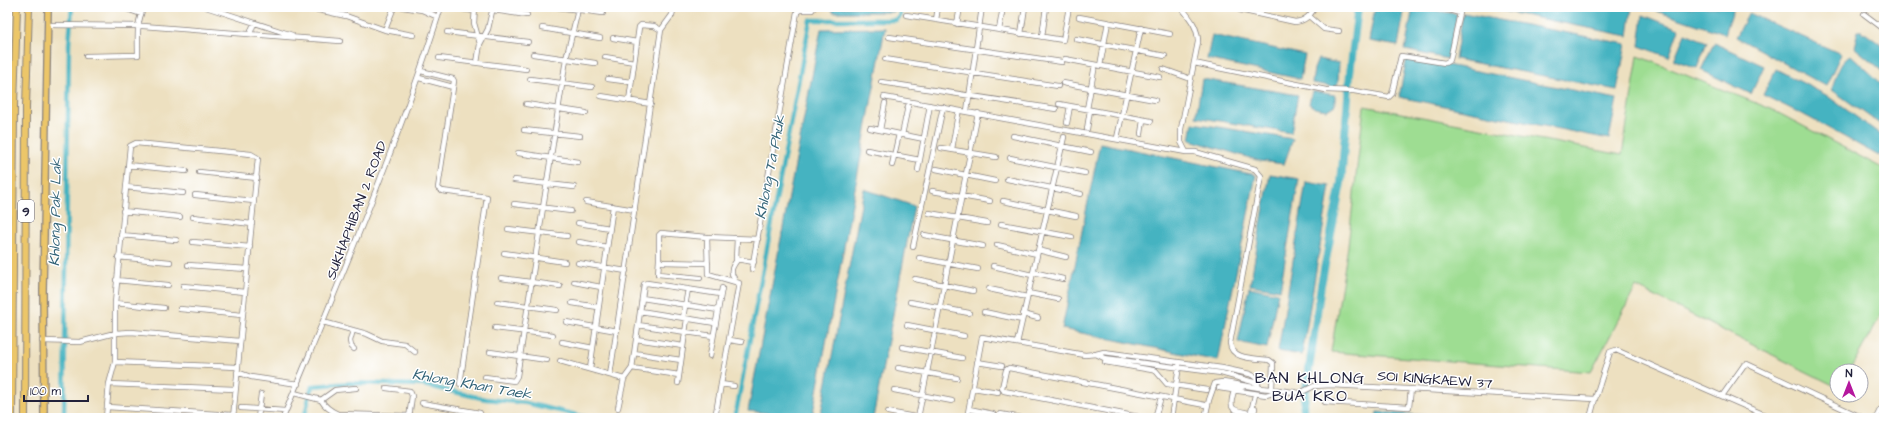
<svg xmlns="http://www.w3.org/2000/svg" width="1891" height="425" font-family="'Architects Daughter',sans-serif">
<rect width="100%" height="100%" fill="#fff"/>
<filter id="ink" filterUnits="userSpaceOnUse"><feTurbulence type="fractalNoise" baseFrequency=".025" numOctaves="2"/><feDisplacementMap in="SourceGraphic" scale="8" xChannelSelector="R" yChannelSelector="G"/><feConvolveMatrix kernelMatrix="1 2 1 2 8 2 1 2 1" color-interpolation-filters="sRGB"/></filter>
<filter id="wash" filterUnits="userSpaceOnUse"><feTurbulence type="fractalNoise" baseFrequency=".012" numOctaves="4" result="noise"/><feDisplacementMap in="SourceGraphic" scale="16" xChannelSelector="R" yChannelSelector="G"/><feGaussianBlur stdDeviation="0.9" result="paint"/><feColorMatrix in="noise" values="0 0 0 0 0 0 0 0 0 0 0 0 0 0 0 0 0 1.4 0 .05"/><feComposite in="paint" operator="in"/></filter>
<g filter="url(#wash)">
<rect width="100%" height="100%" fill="#ede0c0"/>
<!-- green -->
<path fill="#9edd92" stroke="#608066" d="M1638,56L1771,109L1884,169V310L1849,371H1837V387L1636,287L1591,372L1331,352L1348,246L1364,106L1622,155Z"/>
<!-- water -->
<path fill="#45b3c1" stroke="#346a7e" d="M831,7H893L894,12H833Z
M1375,7H1405L1398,46L1369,41Z
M1413,7L1457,14L1448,59L1405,50Z
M1483,7H1632L1628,36Z
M1654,7H1734L1725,34L1653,10Z
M1463,13L1626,44L1617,90L1455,59Z
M1749,13L1841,54L1826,86L1736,37Z
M1643,15L1679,29L1669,57L1639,46Z
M885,28L812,418L748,411L821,29Z
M1858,31H1862L1884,47V72L1854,47Z
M1685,33L1707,42L1697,68L1674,60Z
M1212,35L1305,55L1300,79L1207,59Z
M1714,43L1764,66L1751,94L1701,70Z
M1851,55L1884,86V127L1832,90C1836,75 1838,64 1851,55Z
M1407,57L1617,99L1609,139L1399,97Z
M1318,59L1339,63L1338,82L1336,87L1312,83L1314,69Z
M1776,69L1826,95L1884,137V146L1879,156L1808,117L1763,95Z
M1202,79L1298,95L1291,133L1196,117Z
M1312,91L1335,95V105L1327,110L1315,108L1309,104Z
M1193,123L1293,139L1284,164L1260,161L1190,140Z
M1100,143L1256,175L1218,361L1062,329Z
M1270,174L1299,179L1280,290L1250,285Z
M1306,182L1330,186L1302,355L1278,351Z
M864,189L914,206L873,418H820Z
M1249,287L1278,293L1267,348L1238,342Z
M1377,412L1435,416V418H1376Z"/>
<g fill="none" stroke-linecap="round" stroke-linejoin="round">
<!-- canal -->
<path stroke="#45b3c1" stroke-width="4.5" d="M64,418L69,44L72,7
M304,418L312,386L351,383L423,385L486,399L526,403L589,418
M735,418L810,20H896L900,16L899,7"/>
<!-- river -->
<path stroke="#45b3c1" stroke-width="8" d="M1302,418L1321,285L1341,183L1350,73L1358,7"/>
</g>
</g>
<g filter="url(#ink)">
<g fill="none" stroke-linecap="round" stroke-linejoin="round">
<!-- minor casing -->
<g stroke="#88817e" stroke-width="6">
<path id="minor" d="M121,7L141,14
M206,7L292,35
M305,7L346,16L385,30L413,35
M403,7L422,10L440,9
M451,7L474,11
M475,7L474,23L480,44
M557,7L603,13
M1181,7C1190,18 1198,27 1198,42L1181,129V142L1186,152H1195L1255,169L1261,176L1230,343C1231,360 1256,358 1269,360L1273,363L1272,389L1300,393L1314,386L1331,385L1595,399L1610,352L1616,350L1772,418
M1235,7L1240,10L1295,22C1305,21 1310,16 1315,7
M422,10L438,17
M493,10L527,15
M1864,14L1884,29
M906,15L1063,40L1069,7
M1309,16L1324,29L1339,31
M1079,17L1170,34
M936,20L938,7
M957,24L960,7
M48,25L143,26L340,41
M542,28L600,38
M385,30L394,7
M999,30L1003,7
M447,32L528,42
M250,34L254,23
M1021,34L1025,7
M889,37L1062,62
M1042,37L1046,7
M613,38L637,42
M1076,39L1165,56
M533,54L595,63
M86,56L138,55C138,39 136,22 144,7
M605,57L634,62
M439,58L526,69
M885,59L1058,86
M1065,59L1160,77
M477,63L480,44L488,29L493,7
M1194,63L1326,90L1354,91L1389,97L1392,94L1401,56L1445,63L1450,60L1460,13L1438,7
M1100,66L1108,22
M1163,69L1191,79
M421,71L453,79L454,81L438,188L442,191L487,197L460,384
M419,78L453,87
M530,79L592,87
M608,79L631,82
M881,82L1056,109
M1063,83L1155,100
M601,96L651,104
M884,97L1186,152
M629,101L639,27L641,25L654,26L661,30
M526,104L586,113
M1059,104L1151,121
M1087,109L1095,65
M967,111L982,7
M1067,123L1070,106
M870,128L924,139
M1087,129L1090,110
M524,130L580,136
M880,130L885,103
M1141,134L1143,120
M902,135L908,106
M1013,136L1091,152
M1117,138L1141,28
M941,148L996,157
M952,149L958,114
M867,150L920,160
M518,153L578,162
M1010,158L1085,173
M128,165L186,171
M892,165L899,134
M936,169L995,181
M918,170L930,105
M199,172L257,178
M1007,179L1081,194
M514,180L574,187
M126,187L183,193
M932,191L990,201
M195,195L254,201
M1003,201L1076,216
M586,202L635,210
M514,204L571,211
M123,211L180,217
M929,213L987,223
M193,217L252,224
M578,223L610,228
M1001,224L1072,237
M508,229L567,236
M121,235L176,240
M924,235L983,246
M707,237L661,233L659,235V260L662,262L708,263
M737,238L736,259L754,262
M193,242L250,247
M579,242L607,247
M997,245L1037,254
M913,247L943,107
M1038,250L1066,257
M504,253L565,262
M118,257L170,262
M919,258L978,269
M659,260L658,274L700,278
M578,263L626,271
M188,265L247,269
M993,266L1032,275
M752,269L797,12L800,10H812L814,7
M1033,272L1063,279
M501,278L560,286
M734,278C729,271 733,265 738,259
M915,279L973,291
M116,280L168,285
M574,282L601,287
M183,286L245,292
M989,289L1027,297
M1028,293L1058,299
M642,298L718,310
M497,302L557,310
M910,302L969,313
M115,303L164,308
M572,303L598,307
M180,309L242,315
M640,311L715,323
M984,312L1022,320
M1023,314L1038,318
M683,318L688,289
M323,322L367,334L382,341L405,344L415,352
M566,322L617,331
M638,325L713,336
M907,325L964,336
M495,328L553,335
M353,330L350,341L351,346L354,349
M636,339L683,346
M730,340L742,342
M42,341L80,342L115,333L131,332L240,341
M562,342L593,348
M1017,343L1064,137
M902,347L962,358
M490,352L547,360
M634,353L681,360
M1096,354L1104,358L1221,373L1257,383
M710,356L722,288
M560,361L624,379
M115,362L237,367
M977,362L1002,366
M1105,362L1152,370L1156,371L1167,384L1207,390
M632,368L679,375
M898,368L957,378
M590,369L613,206
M237,372L251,377L298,384
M610,375L661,30L672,15L674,7
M485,377L514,381L517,376L566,59L577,14L575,7
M678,383L687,319
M1220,383C1225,387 1239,389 1245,386
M109,384L235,389
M721,384L734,386
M386,388L410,391L412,396L409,418
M973,388L998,392
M1219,388L1266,395L1273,393L1277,390
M894,390L952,401
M1234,391C1228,410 1232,410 1249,413L1251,412L1255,395
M294,393L321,400C325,407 331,411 338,414L410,416
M1722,396L1744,365L1747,364L1863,418
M321,400L335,390L356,388
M1325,402L1409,407L1411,389
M422,403L480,413L482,418
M107,407L233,415
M241,408L285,411
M618,408L624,379L632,368L644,284L647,283L720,294
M969,409L993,414
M888,412L920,418
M106,418L109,384L115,362V303L130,146L136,143L251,154L258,158L233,418
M258,418L261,394
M283,418C339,282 397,147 441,7
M715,418L739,283L708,274L707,237L758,239
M918,418L978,113
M967,418L982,337L1085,355L1096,354L1104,352L1222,368L1250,374L1256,377L1259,388L1272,389
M997,418L1000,414L1022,418
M1144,418L1004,391L1002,388L1006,370L1009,368L1205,405
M1155,418L1161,397
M1171,418L1179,366
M1205,418L1209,400L1215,383L1223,382L1259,388
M1253,418L1255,408
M1590,418L1595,399
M1876,418L1880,410"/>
</g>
<!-- major casing -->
<g stroke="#88817e" stroke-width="8">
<path id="major" d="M44,418L43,291L48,7"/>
</g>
<!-- highway casing -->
<g stroke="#88817e" stroke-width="8">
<path id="highway" d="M12,418L14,107L17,7
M25,418L26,107L29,7"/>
</g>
<!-- minor -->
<use href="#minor" stroke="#fff" stroke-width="4.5"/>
<!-- major -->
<use href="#major" stroke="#ecc669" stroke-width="5.5"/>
<!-- highway -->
<use href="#highway" stroke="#ecc669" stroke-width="6"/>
</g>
</g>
<g text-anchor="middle" stroke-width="3" stroke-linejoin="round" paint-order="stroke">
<!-- shield labels -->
<rect fill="#fff" stroke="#646476" stroke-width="1" x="18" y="200" width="16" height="22" rx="3"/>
<g font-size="13" font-weight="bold" fill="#22223b">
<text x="26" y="216">9</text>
</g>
<!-- street labels -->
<g font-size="14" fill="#22223b" stroke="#fff">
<text transform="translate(356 210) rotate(-69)" y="5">SUKHAPHIBAN 2 ROAD</text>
<text transform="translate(1435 379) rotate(4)" y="5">SOI KINGKAEW 37</text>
</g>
<!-- water labels -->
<g font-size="15" font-style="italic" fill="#326377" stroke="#fff">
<text transform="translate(770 167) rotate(-79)" y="5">Khlong Ta Phuk</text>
<text transform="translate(55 212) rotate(-89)" y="5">Khlong Pak Lak</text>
<text transform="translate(472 384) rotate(10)" y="5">Khlong Khan Taek</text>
</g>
<!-- quarter labels -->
<g font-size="16" letter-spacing="1" fill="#22223b" stroke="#fff">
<text x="1310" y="383">BAN KHLONG<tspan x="1310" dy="18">BUA KRO</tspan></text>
</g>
</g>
<!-- margin -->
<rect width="1891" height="425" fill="none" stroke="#fff" stroke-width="24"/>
<!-- north arrow -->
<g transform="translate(1849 383)"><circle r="19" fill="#ffffff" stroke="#a7a7b1"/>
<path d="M0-3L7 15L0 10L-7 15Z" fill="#b5179e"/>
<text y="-6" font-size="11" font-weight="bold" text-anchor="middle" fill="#22223b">N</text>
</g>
<!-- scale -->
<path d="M24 395v6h64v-6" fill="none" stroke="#22223b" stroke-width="2"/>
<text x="30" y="395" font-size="12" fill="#22223b" stroke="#ffffff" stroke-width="3" paint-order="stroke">100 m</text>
</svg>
